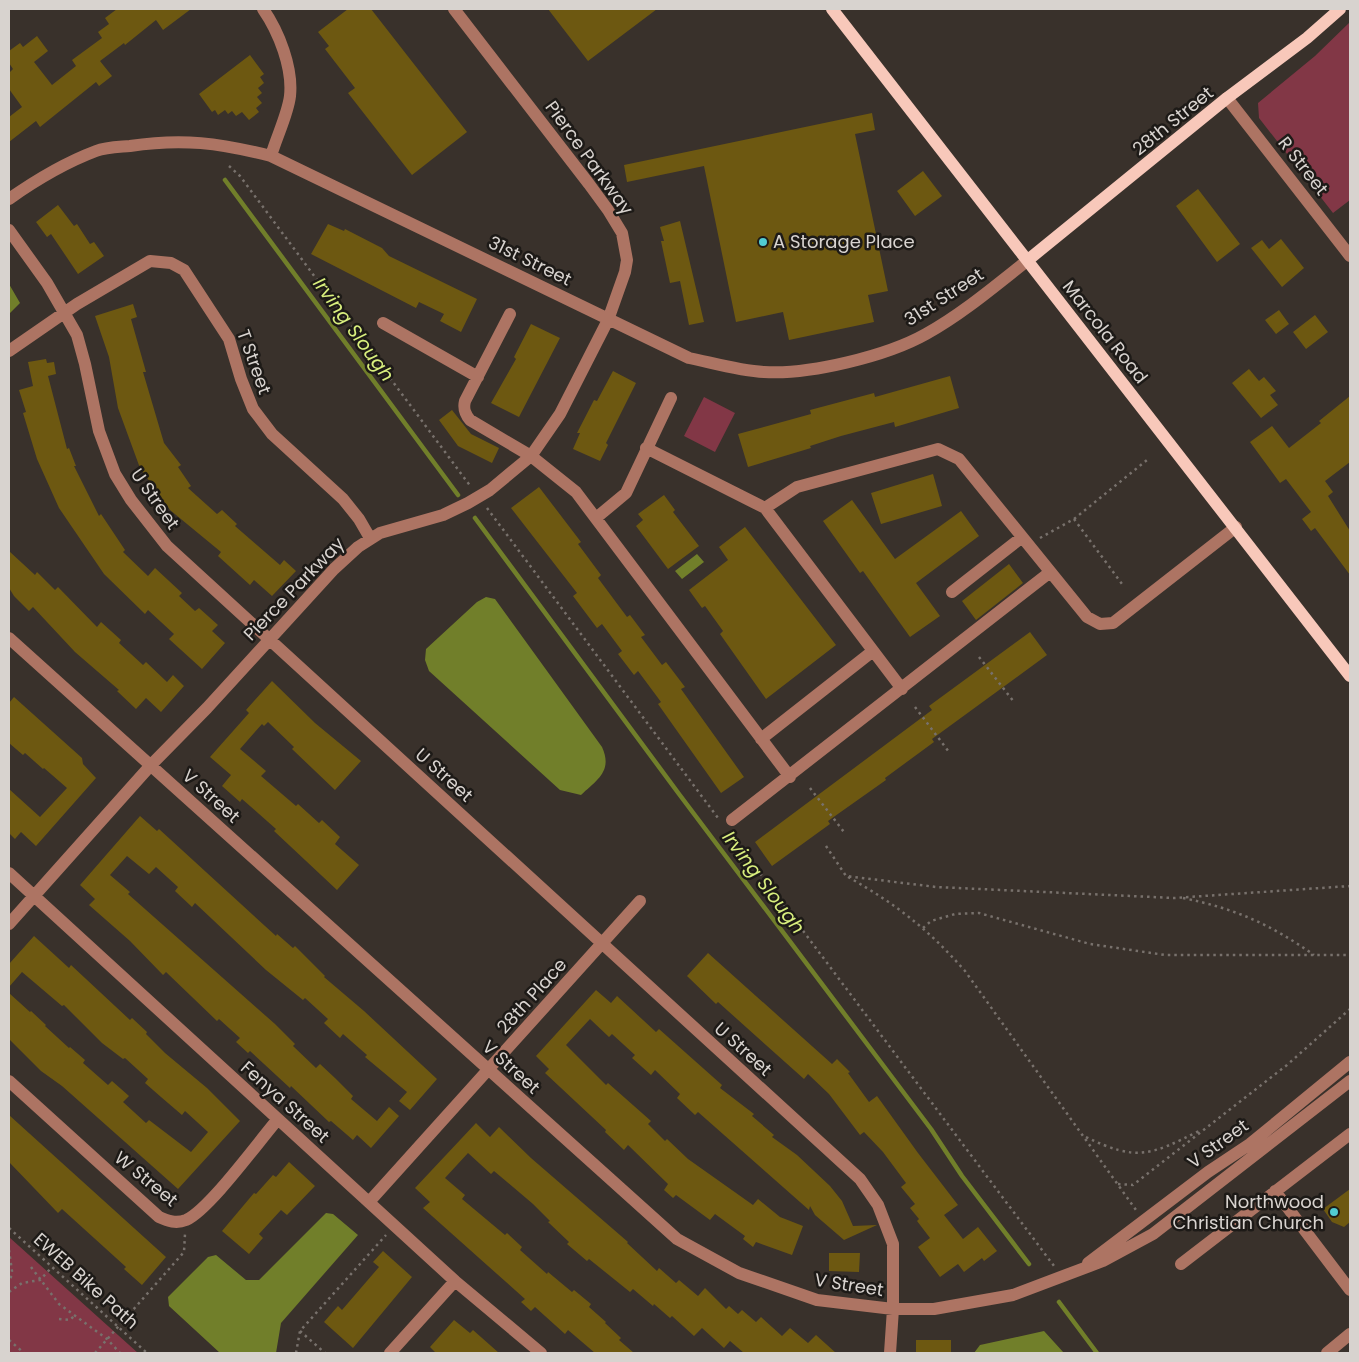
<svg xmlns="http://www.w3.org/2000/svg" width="1359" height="1362" font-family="Poppins,sans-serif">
<rect width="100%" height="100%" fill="#39312b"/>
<!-- green -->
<path fill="#823746" d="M1350,22V200L1333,213L1259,118L1258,103L1315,56Z
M704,397L735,413L715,452L684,436Z
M9,1237L138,1353H9Z"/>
<!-- water -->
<path fill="#717f2a" d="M9,284L20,303L9,314Z
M697,554L704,562L682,579L675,571Z
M486,597L495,599L602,747C613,771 597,780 581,795L560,790L429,671L425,660L426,649L477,602Z
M326,1213L333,1214L358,1235L281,1323L276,1353H220L169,1306L168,1297L208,1257L216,1255L246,1280H259Z
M1044,1331L1064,1353H974L980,1345Z"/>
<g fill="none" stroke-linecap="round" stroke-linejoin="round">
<!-- stream -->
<path stroke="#717f2a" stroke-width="4.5" d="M225,180L458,495
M475,518L679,794L931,1129L962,1176L1029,1264
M1059,1302L1097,1353"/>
</g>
<!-- building -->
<path fill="#6d5811" d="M117,9H191L163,30L156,20L125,45L124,43L100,61L112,76L99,86L96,82L40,127L36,121L9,142V117L22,107L9,89V73L13,69L9,63V51L20,43L23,47L37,36L48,51L34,62L52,85L76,66L72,60L102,38L98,32L109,24L105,18Z
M348,9H371L467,132L412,175L348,93L355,88L325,49L329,46L318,32Z
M548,9H657L588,61Z
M250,55L264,74L260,77L264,83L258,88L262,93L257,97L262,103L256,108L259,112L249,120L242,112L236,116L232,111L228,114L225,110L218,115L215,110L212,112L199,94Z
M872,113L875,130L855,134L888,291L868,295L874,322L789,340L783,312L736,322L704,166L627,182L624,165Z
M923,171L942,196L915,216L897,191Z
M1198,189L1240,244L1217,262L1176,206Z
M58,205L74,226L77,224L90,244L94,242L104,256L78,274L51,234L47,237L36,222Z
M680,221L704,322L689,325L680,281L670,283L661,241H664L660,227Z
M328,224L344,231L345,229L382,248L389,256L477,299L461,332L440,321L444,314L419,302L416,308L311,254Z
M1281,239L1304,268L1282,287L1251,248L1262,240L1269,249Z
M133,304L137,317L131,319L146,372H143L164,443L181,465L178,467L191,486L188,488L217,514L222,510L237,524L235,526L280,565L284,560L296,571L272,596L254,580L250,585L218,556L221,552L170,510L140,468L118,408L109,357L95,316Z
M1279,310L1289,324L1276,334L1265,320Z
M1315,315L1328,332L1306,349L1293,332Z
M531,324L560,338L519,417L491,403L516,359L514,357Z
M46,359L47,363L54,362L56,374L48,376L67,449L69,448L76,466H74L99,516L101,514L125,550L123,552L148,576L155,568L182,593L179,596L195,611L199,608L218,625L212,631L225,643L202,669L169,639L174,634L148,610L145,614L104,574L59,508L37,459L23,413L26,412L19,390L33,386L28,362Z
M1249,369L1259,381L1264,377L1276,391L1270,395L1278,405L1261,418L1232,383Z
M613,371L636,383L606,443L608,445L600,461L573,449L580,433H577L594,400L597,401Z
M950,376L959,408L895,427L894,422L841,436L810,446L811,448L748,467L738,434L811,414L810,410L874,393L875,397Z
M1350,396V462L1325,481L1333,492L1328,496L1350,531V575L1315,528L1311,531L1302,519L1311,512L1286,479L1280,483L1250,442L1272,426L1289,448L1321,423L1319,421Z
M452,410L471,434L499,448L492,463L458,446L439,420Z
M933,474L942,506L881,524L871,493Z
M539,487L581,542L578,544L601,575L598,578L627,617L630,615L645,635L641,637L662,665L666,662L685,687L681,689L744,777L721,793L658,704L661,702L638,671L634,675L618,654L622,651L602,624L597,628L573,596L577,593L511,508Z
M664,495L675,510L673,512L699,546L668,569L636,526L643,520L638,514Z
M852,500L895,559L961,511L979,536L916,583L940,616L910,637L863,571L860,573L823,521Z
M745,527L836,645L766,699L720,634L723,631L705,606L702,608L689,590L728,560L719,547Z
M9,551L35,575L37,572L55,590L58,587L97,627L101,622L121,640L119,643L143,665L146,662L167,682L173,675L184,686L161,712L146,698L136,709L117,691L119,690L75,652L33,607L29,611L14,596L9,588Z
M1009,564L1023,583L976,620L962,601Z
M1030,632L1047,655L932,739L934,742L885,778L886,780L828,821L830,824L772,866L755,842L932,710L929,706Z
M272,681L315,723L361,761L335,790L292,749L294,747L268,722L264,726L262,724L240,749L266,771L261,776L296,806L298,804L319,823L322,820L340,837L335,844L359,865L337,890L274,831L276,829L242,799L240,802L222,786L231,775L210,757L249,713L246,710Z
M14,697L82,758L83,764L96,778L36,846L21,832L15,839L9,833V789L40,817L67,788L44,768L43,769L25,753L23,755L9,743V703Z
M140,816L157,831L159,829L276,936L277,934L293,948L295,946L325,976L324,977L364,1011L437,1079L410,1110L399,1101L407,1092L365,1057L367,1055L343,1034L340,1038L324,1023L328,1019L305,998L303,1000L266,970L195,903L192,907L175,891L178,887L156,867L149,874L127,856L110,875L130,892L128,894L275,1024L295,1044L293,1046L316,1068L320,1064L335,1078L353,1096L351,1099L377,1121L389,1107L399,1116L371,1148L357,1135L353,1140L331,1121L329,1122L291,1086L290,1088L250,1051L248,1053L236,1042L240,1038L219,1019L217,1021L166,972L163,975L130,941L89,905L95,899L80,885Z
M34,936L69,968L71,965L130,1020L132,1018L147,1032L146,1034L165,1053L207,1088L240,1121L178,1189L62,1086L41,1071L9,1039V993L30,1012L31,1011L46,1025L45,1026L69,1048L70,1047L85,1060L83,1063L108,1085L112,1081L129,1096L123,1102L146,1123L149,1120L191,1152L208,1132L185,1111L182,1115L161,1097L145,1083L148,1079L125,1058L123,1059L102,1043L64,1005L62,1006L22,972L9,987V964Z
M708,953L832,1064L837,1059L850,1072L848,1073L869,1102L877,1096L918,1153L958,1205L944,1215L963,1239L978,1227L997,1251L984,1261L982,1258L964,1272L958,1264L940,1277L918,1247L930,1238L917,1221L919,1219L910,1208L915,1204L901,1187L906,1183L883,1152L864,1132L860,1135L829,1094L808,1074L804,1079L718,1002L716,1004L687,976Z
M596,990L611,1003L617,996L656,1032L659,1029L722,1085L720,1088L754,1114L752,1116L774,1135L772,1137L797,1155L830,1186L842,1201L853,1226L877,1225L844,1240L815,1215L810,1206L809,1210L698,1112L695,1115L677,1098L680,1094L655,1070L651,1075L632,1058L635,1055L612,1034L609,1037L590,1019L566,1045L606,1085L608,1083L651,1121L648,1124L665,1141L667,1139L688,1159L753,1205L758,1199L780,1217L803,1226L792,1255L756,1242L753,1247L743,1239L745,1236L715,1214L710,1220L676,1195L673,1198L664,1190L668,1184L628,1145L624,1150L605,1132L606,1130L545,1073L549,1069L536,1056Z
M9,1115L166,1257L142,1285L124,1269L126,1267L62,1209L58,1213L9,1162Z
M476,1123L490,1137L499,1127L531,1158L628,1242L627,1243L657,1271L659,1268L676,1283L679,1280L698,1296L705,1288L726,1309L729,1306L738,1314L742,1310L756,1322L761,1317L782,1336L790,1328L808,1343L816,1335L836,1353H744L730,1341L724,1348L702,1328L694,1336L672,1316L670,1318L654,1304L653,1306L633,1289L630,1292L589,1259L587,1261L567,1244L569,1242L548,1222L550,1221L533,1204L494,1171L491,1174L468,1153L445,1178L465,1195L462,1199L505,1235L507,1233L522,1247L520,1250L547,1274L548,1272L572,1292L574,1290L591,1304L589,1307L606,1322L605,1323L621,1338L619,1340L634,1353H595L568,1330L565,1334L535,1307L531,1311L521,1302L525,1299L423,1208L430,1202L415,1188Z
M289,1162L315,1186L287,1215L281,1210L259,1234L263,1238L249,1254L222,1231L254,1193L256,1194L273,1175L276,1177Z
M1350,1189V1222L1344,1227L1332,1222L1323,1209Z
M383,1251L412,1277L353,1348L324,1322L338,1306L342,1310L379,1267L373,1262Z
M829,1253H860L859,1272L829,1271Z
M454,1320L470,1333L473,1330L499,1353H436L430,1347Z
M916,1340H951V1353H916Z"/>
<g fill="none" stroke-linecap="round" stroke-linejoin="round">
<!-- path -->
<path stroke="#78716c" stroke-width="2.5" stroke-dasharray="2.5 4" stroke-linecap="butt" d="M229,166L240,176L471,487
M487,508L718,818
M1074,519L1122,584
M1040,538L1074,519L1147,460
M979,657L1014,702
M915,707L949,752
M810,788L844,832
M729,832L1054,1266
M826,846L846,876L936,887L1174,898L1350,886
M848,877C896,904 928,929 965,971L1136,1210
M1183,898C1236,909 1270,924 1314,955
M923,928L931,921L955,914L979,913L1090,944L1165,955H1350
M1086,1137C1137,1162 1151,1155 1199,1131
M1118,1184L1133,1185L1287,1065L1350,1009
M9,1228L147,1353
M9,1250L12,1271L10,1282
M31,1267L59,1304L107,1339L120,1353
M9,1292L22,1283L40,1280L52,1267
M59,1319L70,1320L75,1315
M300,1331L325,1353
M9,1340L24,1353
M95,1353L184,1252L185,1234
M296,1353L300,1331L386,1235"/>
<!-- minor -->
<path stroke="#ad7463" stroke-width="12" d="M263,9C279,32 293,68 290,96C288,114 276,138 271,156
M1227,98L1350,256
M9,199C36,180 64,163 96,151C106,147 119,147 130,146C183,138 219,143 271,156L689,358C713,363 740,371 764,372C809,375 887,356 926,334C962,314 995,286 1028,260
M9,230L47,283L77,335L85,364L99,431L115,474L131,500L167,546L860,1179L878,1205L893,1244V1309L890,1353
M510,314L465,401C463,409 465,414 470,420L531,456L576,492L790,777
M383,323L478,377
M9,351L77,304L150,261L171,263L184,270L229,339L241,379L253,409L272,434L343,499L359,519L370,538
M646,448L765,508L902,689
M765,508L797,487L938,449L959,459L1087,617L1100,624L1113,623L1236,527
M596,518L626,493L671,398
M952,592L1021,538
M9,638L677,1239L739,1273L817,1300L893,1309H934L1013,1295L1103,1261L1153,1234L1350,1081
M761,739L873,651
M732,820L1049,573
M9,873L455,1281L541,1353
M9,924L151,765L207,708L334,569L358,547L380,533L443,515L468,503L490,490L531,456L560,414L608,320L625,272L627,260L622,233L608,210L589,184L454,9
M9,1081L159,1217C168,1221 176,1224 186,1220C209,1210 259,1141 278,1119
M1275,1191L1350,1290
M369,1202L640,901
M1088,1263L1208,1172L1250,1144L1350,1062
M1181,1264L1350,1134
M390,1353L455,1281
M1327,1353L1350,1334"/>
<!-- major -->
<path stroke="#f8c8ba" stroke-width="12" d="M832,9L1350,676
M1028,260L1227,98L1307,38L1340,9"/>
</g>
<!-- markers -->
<g fill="#51ccd2" stroke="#1d1a17" stroke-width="2">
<circle cx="763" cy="242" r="5"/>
<circle cx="1334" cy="1212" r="5"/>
</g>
<g text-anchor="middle" stroke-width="5" stroke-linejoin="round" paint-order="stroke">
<!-- street labels -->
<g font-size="18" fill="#d8d3cf" stroke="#1d1a17">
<text transform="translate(1173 121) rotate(-39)" y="6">28th Street</text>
<text transform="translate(589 158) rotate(54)" y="6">Pierce Parkway</text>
<text transform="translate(1303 166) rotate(52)" y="6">R Street</text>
<text transform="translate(530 261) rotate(26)" y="6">31st Street</text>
<text transform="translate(944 297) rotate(-33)" y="6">31st Street</text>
<text transform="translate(1105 332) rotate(52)" y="6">Marcola Road</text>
<text transform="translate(254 362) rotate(70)" y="6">T Street</text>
<text transform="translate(155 499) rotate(55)" y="6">U Street</text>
<text transform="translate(294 589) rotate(-46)" y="6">Pierce Parkway</text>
<text transform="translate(444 775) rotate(42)" y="6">U Street</text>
<text transform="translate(211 796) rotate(42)" y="6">V Street</text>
<text transform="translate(532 996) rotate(-48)" y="6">28th Place</text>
<text transform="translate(743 1049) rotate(42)" y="6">U Street</text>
<text transform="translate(511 1067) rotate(42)" y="6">V Street</text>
<text transform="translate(285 1102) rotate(42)" y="6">Fenya Street</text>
<text transform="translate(1218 1144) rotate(-36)" y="6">V Street</text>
<text transform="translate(146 1179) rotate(39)" y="6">W Street</text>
<text transform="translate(86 1281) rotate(42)" y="6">EWEB Bike Path</text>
<text transform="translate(849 1285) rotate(9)" y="6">V Street</text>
</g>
<!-- poi labels -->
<g font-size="18" fill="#d8d3cf" stroke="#1d1a17" text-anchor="start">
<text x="773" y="248">A Storage Place</text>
<text x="1324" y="1208" text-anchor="end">Northwood<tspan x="1324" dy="21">Christian Church</tspan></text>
</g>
<!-- water labels -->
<g font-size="19" font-style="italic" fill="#d9ef7e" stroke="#1d1a17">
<text transform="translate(354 329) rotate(54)" y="7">Irving Slough</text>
<text transform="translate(764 882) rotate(53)" y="7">Irving Slough</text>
</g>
</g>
<!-- border -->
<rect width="1359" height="1362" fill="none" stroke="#d8d3cf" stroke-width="20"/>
</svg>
